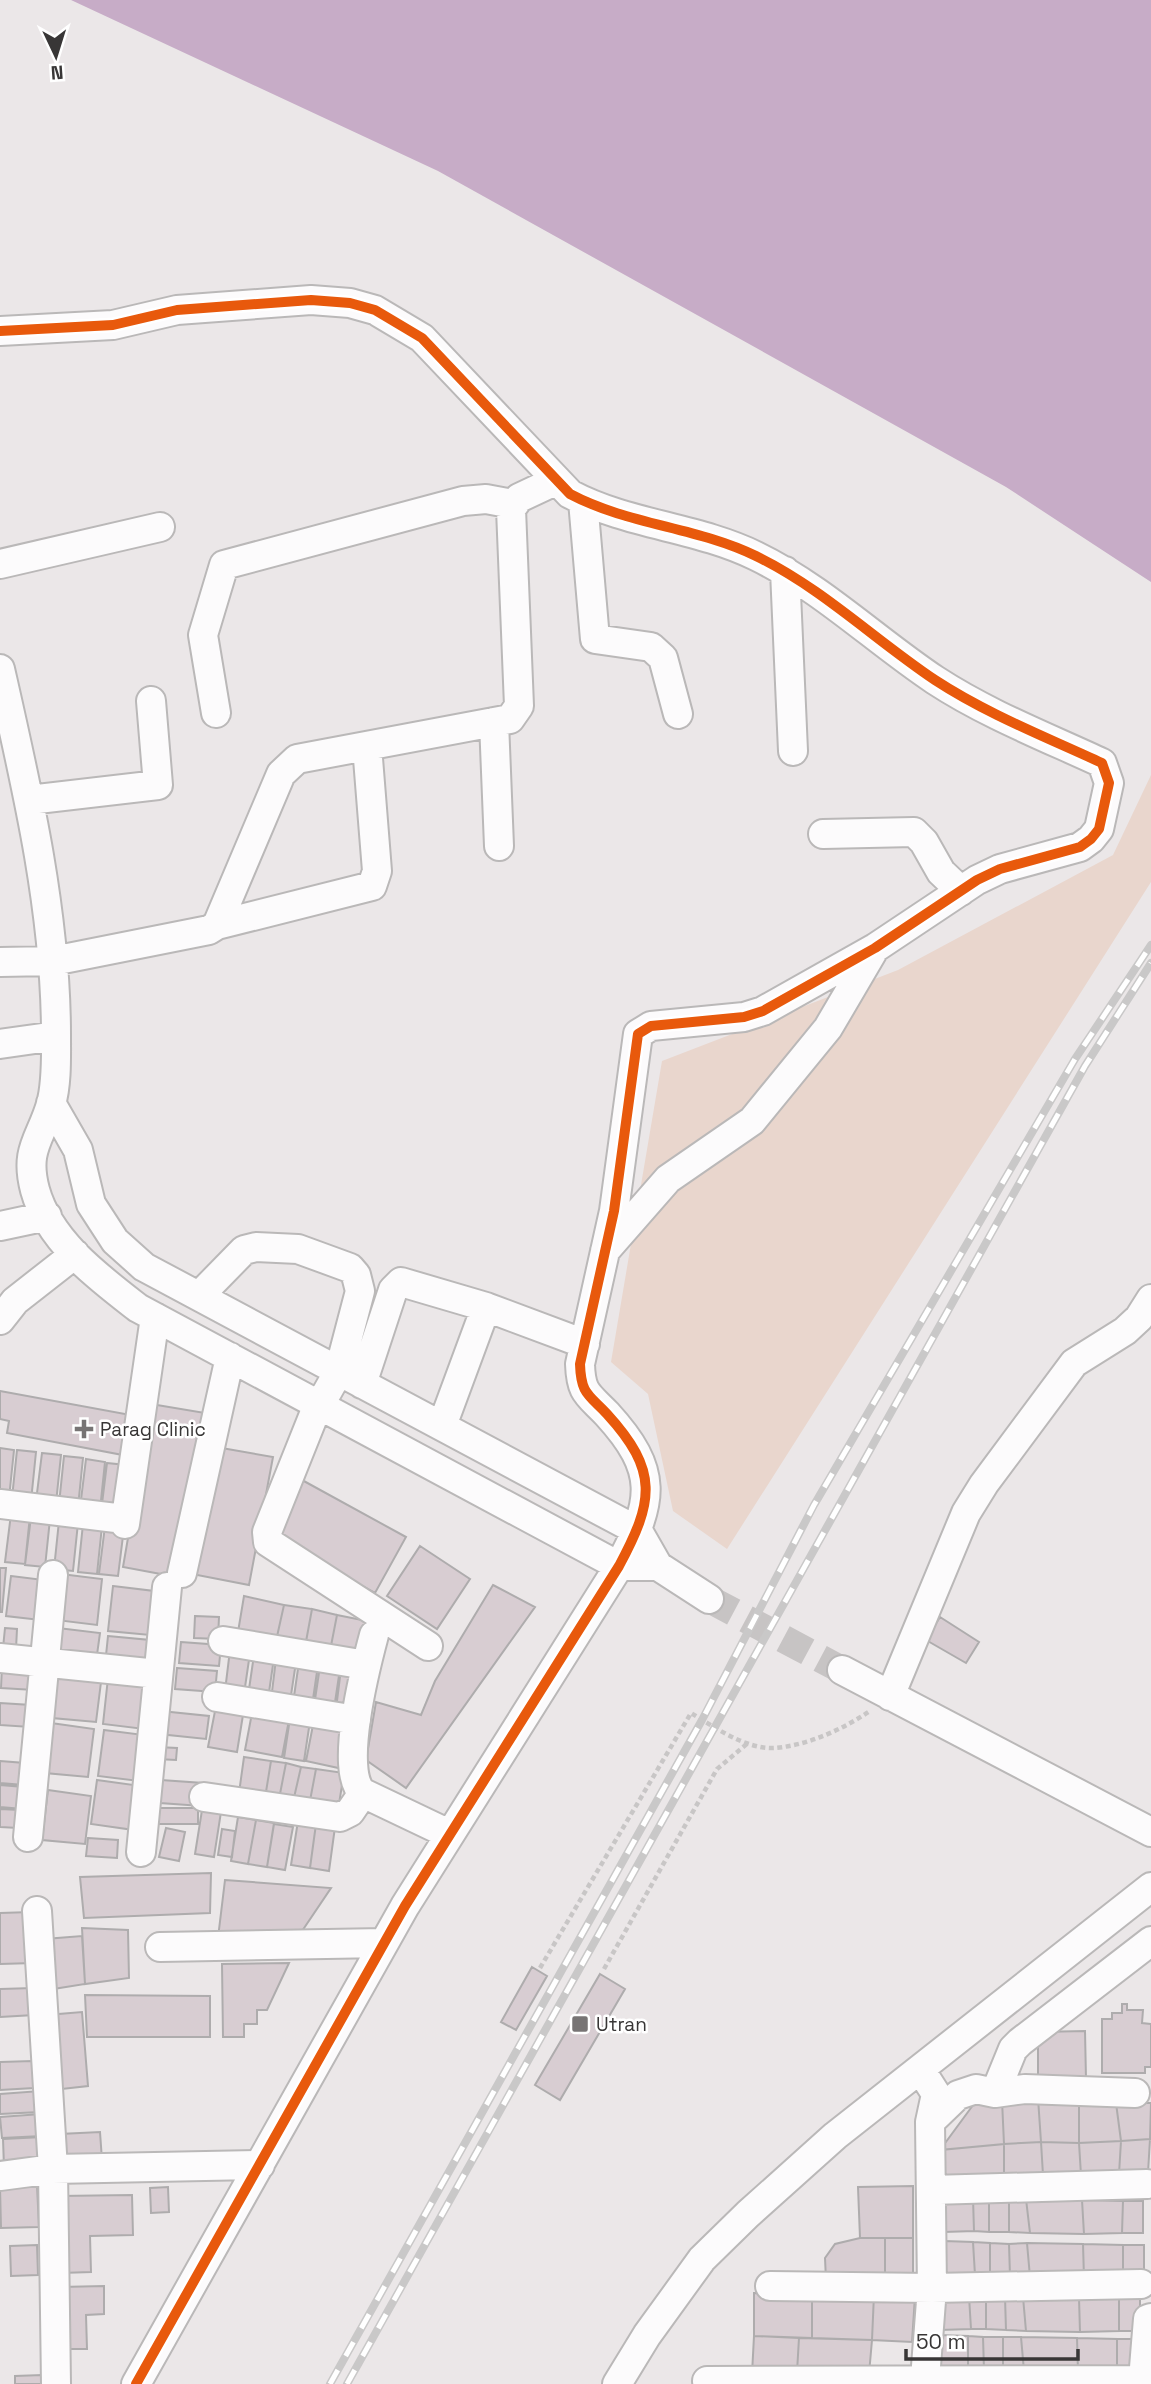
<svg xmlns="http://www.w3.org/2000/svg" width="1151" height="2384" font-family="'Space Grotesk',sans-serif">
<rect width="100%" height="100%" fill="#ebe7e8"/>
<!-- green -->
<path fill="#e9d6cd" d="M1151,775V882L727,1549L673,1511L648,1394L611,1362L662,1061L898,970L1113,855Z"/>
<!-- water -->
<path fill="#c7acc7" d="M71,0H1151V582L1006,487L438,171Z"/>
<!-- building -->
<path fill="#d8cdd2" stroke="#aeacad" stroke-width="2" d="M0,1391L136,1416L128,1456L7,1433L9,1421L0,1419Z
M151,1404L211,1414L177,1577L123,1567Z
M216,1447L273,1457L249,1585L192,1574Z
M0,1448L14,1450L9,1498L0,1497Z
M17,1450L36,1452L31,1501L12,1498Z
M42,1453L61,1455L56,1503L36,1501Z
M64,1456L83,1458L78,1507L59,1504Z
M86,1459L105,1462L100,1510L80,1508Z
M107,1463L126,1465L121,1514L101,1512Z
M302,1480L406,1537L375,1593L271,1537Z
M11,1514L30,1516L25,1564L5,1562Z
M31,1517L50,1519L45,1567L25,1565Z
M59,1521L78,1523L73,1571L54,1569Z
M83,1524L102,1526L97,1574L78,1572Z
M105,1526L124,1528L118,1576L99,1574Z
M420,1546L470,1579L437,1629L387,1596Z
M0,1568H6L2,1612H0Z
M61,1574L102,1579L97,1625L56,1620Z
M11,1576L44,1580L40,1620L6,1616Z
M493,1585L535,1607L406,1788L366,1760L376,1702L421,1715L435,1681Z
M113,1586L154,1591L150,1635L108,1631Z
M244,1596L284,1605L276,1641L238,1632Z
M284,1605L312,1609L305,1647L276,1641Z
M312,1609L337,1615L330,1651L305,1647Z
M337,1615L367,1621L360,1658L330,1651Z
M195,1616L219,1617L218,1639L194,1638Z
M940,1617L979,1642L966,1663L926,1640Z
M5,1628L17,1629L16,1649L3,1648Z
M58,1628L100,1633L96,1662L55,1657Z
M108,1636L150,1640L146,1670L105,1665Z
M181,1642L221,1645L219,1666L179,1663Z
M230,1650L250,1653L244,1694L225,1691Z
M254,1655L274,1658L268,1699L248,1696Z
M276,1659L296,1662L290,1702L271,1700Z
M299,1662L318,1665L312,1706L293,1703Z
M2,1666L35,1668L34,1690L1,1688Z
M320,1666L340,1669L334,1709L314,1706Z
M59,1668L102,1674L96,1722L52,1718Z
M177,1668L217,1671L215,1692L175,1689Z
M341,1669L361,1672L355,1712L336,1709Z
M108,1678L149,1683L144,1729L103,1724Z
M0,1703L31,1705L30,1727L0,1725Z
M161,1711L209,1716L206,1739L159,1734Z
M215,1711L243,1715L237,1752L208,1747Z
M252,1713L289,1720L282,1757L245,1750Z
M290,1718L310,1721L304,1761L284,1758Z
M51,1723L94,1729L88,1777L45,1773Z
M313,1725L350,1732L343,1769L306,1761Z
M104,1730L144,1735L139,1781L98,1776Z
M157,1747L177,1748L176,1760L157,1759Z
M244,1757L271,1761L265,1798L239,1793Z
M0,1761L25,1763L24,1785L0,1783Z
M271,1761L286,1763L279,1799L265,1798Z
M286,1763L301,1767L293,1802L279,1799Z
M301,1767L316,1769L309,1806L293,1802Z
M316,1769L344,1773L338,1810L309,1806Z
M97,1780L141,1786L134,1830L91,1824Z
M161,1780L203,1783L201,1806L160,1803Z
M0,1785L24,1787L23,1809L0,1807Z
M48,1790L91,1796L85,1844L42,1840Z
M158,1808H198V1824H158Z
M0,1809L20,1810L18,1828L0,1827Z
M202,1810L221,1812L214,1857L195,1854Z
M238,1817L256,1820L248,1864L231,1861Z
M256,1820L274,1823L267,1867L248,1864Z
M298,1821L316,1824L310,1868L291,1865Z
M274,1824L293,1827L285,1870L267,1867Z
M316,1824L335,1827L329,1871L310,1868Z
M166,1828L185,1832L179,1861L159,1857Z
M222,1829L235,1831L232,1857L218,1855Z
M88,1838L118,1840L117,1858L86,1856Z
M211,1873L210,1913L84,1918L80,1877Z
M225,1880L331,1888L298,1937L218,1938Z
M31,1912L33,1963L0,1964V1913Z
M82,1928L128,1930L129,1978L85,1984Z
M82,1936L85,1984L47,1990L45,1939Z
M289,1963L267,2010H257V2024H244V2037H223L222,1964Z
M532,1967L547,1976L516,2030L501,2022Z
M600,1974L625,1989L560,2100L535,2085Z
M33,1988L34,2015L0,2017V1989Z
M85,1995L210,1996V2037H87Z
M1122,2004H1127V2010H1143L1142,2023L1151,2024V2067H1145V2073H1102V2019H1112V2013H1122Z
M82,2012L88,2086L53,2090L47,2015Z
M1085,2031L1086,2079L1038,2080V2032Z
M32,2061L34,2088L0,2090V2062Z
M40,2091V2112L0,2114V2094Z
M979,2097L1002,2100L1004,2144L940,2150Z
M1038,2098L1041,2142L1004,2144L1002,2100Z
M1038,2098L1079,2102V2143L1041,2142Z
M1079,2102L1116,2103L1121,2141L1079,2143Z
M1116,2103H1151L1150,2139L1121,2141Z
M41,2114L42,2136L2,2138L0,2117Z
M100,2132L102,2160L62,2162L60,2134Z
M43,2137L45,2165L4,2167L3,2139Z
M1150,2139L1148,2173L1119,2174L1121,2141Z
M1121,2141L1119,2174L1081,2175L1079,2143Z
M1041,2142L1079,2143L1081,2175H1043Z
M1041,2142L1043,2175L1004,2179V2144Z
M1004,2144V2179L939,2181L940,2150Z
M37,2185L39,2227L1,2228L0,2187Z
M913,2186V2238H860L858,2187Z
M168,2187L169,2212L151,2213L150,2188Z
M132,2195L133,2235L90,2236L91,2272L61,2273L59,2196Z
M944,2197L973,2198L974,2231L944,2232Z
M973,2198L989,2199V2232L974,2231Z
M989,2199H1009V2232H989Z
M1009,2199H1026L1030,2233L1009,2232Z
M1026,2199L1082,2200L1084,2234L1030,2233Z
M1082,2200L1123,2201L1122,2233L1084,2234Z
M1123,2201H1143V2233H1122Z
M860,2238H885V2283L826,2280L825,2258L835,2244Z
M885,2238H913V2283H885Z
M944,2241L973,2242L975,2275L944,2276Z
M973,2242L990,2243V2276L975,2275Z
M990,2243L1009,2244L1010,2276H990Z
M1027,2243L1083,2244L1084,2278L1030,2277Z
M1027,2243L1030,2277L1010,2276L1009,2244Z
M1083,2244L1123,2245V2277L1084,2278Z
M37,2245L38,2275L11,2276L10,2246Z
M1123,2245H1144V2277H1123Z
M104,2286V2314L86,2315L87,2349H61L60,2287Z
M754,2293L812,2294V2338L754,2336Z
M812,2294H874L872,2340L812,2338Z
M874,2294L915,2296L912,2342L872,2340Z
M940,2295L969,2296L971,2329L940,2330Z
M969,2296L986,2297V2329H971Z
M986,2297H1005L1006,2330L986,2329Z
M1005,2297H1023L1026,2331L1006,2330Z
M1023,2297L1079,2298L1080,2332L1026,2331Z
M1079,2298L1119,2299V2331L1080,2332Z
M1119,2299H1140V2331H1119Z
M938,2335L968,2336V2369L938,2370Z
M754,2336L799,2338L797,2372L752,2374Z
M968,2336L983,2337L984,2370L968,2369Z
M983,2337H1003V2370H984Z
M1003,2337H1021L1024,2371L1003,2370Z
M1021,2337L1077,2338L1078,2372L1024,2371Z
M799,2338L872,2340L869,2374L797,2372Z
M1077,2338L1117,2339V2371L1078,2372Z
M1117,2339H1138L1137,2371H1117Z
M42,2375V2384H15V2376Z"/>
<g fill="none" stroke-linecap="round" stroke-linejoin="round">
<!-- minor-tunnel -->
<path stroke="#c7c4c4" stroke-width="28" stroke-dasharray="28 14" stroke-linecap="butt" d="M709,1599L842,1670"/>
<!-- minor casing -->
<g stroke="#bab8b8" stroke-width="32">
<path id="minor" d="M0,331L113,325L177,310L311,300L350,303L375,310L422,338L570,494C628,525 697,527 756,556C822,588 875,640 935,680C987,714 1046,737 1102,763L1109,783L1099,829L1091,839L1080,847L1000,869L977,880L875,948L763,1011L744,1017L651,1026L638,1034L614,1211L580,1364C581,1394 588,1394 607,1414C659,1471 654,1501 619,1566L405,1906L136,2384
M583,501L595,639L651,647L663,658L678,714
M0,564L160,527
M785,571L793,751
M0,669C27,788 56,912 56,1035C56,1056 57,1084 51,1104C41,1139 24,1149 35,1190C49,1241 98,1277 138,1308L619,1566H658
M216,713L203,635L224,565L463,501L486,499L513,504
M494,722L499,846
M29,800L158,785L151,701
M823,834L914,832L924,842L941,872L961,891
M217,925L372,886L377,871L367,746
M0,962L53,961L209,930L217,925L281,774L297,759L510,719L519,706L511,509L519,498L555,481
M0,1044L56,1036
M51,1103L78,1150L91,1204L115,1241L144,1267L638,1531L658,1566L709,1599
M0,1226L47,1216
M605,1251L668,1179L752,1121L828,1028L875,948
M199,1296L244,1250L256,1247L298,1249L350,1268L356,1275L360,1291L339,1371L313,1417L267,1532L268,1542L428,1646
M0,1320L15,1301L75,1254
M362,1384L393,1290L401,1282L486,1307L585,1344
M442,1426L486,1307
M0,1504L116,1518
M125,1524L155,1317
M182,1573L230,1357
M374,1635C366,1665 338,1772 363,1793L449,1834
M223,1641L366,1665
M0,1658L158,1674
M842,1670L1151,1832
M890,1696L966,1513L984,1484L1074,1363L1125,1331L1139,1318L1151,1299
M217,1697L356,1720
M204,1797L340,1817L350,1812L363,1793
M28,1837L53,1575
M141,1852L167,1587
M37,1911L53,2169L56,2384
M160,1947L384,1943
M920,2069L936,2094L930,2122L932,2288L925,2379
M995,2093L1013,2049L1020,2042L1151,1941
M930,2122L958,2095L976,2089L995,2093L1025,2089L1135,2093
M0,2176L53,2169L260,2165
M931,2190L1147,2184
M770,2286L932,2288L1141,2284
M707,2381L1143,2380L1148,2319L1151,2318
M617,2384L647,2335L702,2259L748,2214L835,2136L1151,1887"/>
</g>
<!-- path -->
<path stroke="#c8c6c6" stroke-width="4.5" stroke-dasharray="5 3.5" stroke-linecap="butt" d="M540,1968L691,1713C714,1727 747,1750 775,1748C809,1745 843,1729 870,1711
M604,1969L717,1769L748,1743"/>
<!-- minor -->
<use href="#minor" stroke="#fcfbfc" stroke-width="28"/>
<!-- rail casing -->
<g stroke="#c9c8c8" stroke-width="8">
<path id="rail" d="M330,2384L702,1720L814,1505L1075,1059L1151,945
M347,2384L1085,1066L1151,963"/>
</g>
<!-- rail -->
<use href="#rail" stroke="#fff" stroke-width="5" stroke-dasharray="16" stroke-linecap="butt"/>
<!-- cycleway casing -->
<g stroke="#fff" stroke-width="15">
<path id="cycleway" d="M0,331L113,325L177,310L311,300L350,303L375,310L422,338L570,494C628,525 697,527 756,556C822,588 875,640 935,680C987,714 1046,737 1102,763L1109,783L1099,829L1091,839L1080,847L1000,869L977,880L875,948L763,1011L744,1017L651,1026L638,1034L614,1211L580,1364C581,1394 588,1394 607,1414C659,1471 654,1501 619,1566L405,1906L136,2384"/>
</g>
<!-- cycleway -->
<use href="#cycleway" stroke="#e8590c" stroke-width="10"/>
</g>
<!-- markers -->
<g fill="#777474" stroke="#fff" stroke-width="2.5">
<path d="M80.5 1418.5h7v7h7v7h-7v7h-7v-7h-7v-7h7z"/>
<rect x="571" y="2015" width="18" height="18" rx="3.5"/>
</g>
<g text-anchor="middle" stroke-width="5" stroke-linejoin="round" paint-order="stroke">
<!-- poi labels -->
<g font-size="19" fill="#383636" stroke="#fff" text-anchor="start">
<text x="100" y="1436">Parag Clinic</text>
<text x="596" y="2031">Utran</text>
</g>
</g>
<!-- north arrow -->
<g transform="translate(56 56) rotate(176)" stroke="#ffffff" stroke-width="5" paint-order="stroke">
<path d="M0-5L12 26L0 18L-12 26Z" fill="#383636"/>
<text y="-10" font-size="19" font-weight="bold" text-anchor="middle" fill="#383636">N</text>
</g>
<!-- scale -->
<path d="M906 2349v10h172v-10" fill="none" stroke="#383636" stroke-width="3.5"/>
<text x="916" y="2349" font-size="21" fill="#383636" stroke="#ffffff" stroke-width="5" paint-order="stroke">50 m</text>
</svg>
